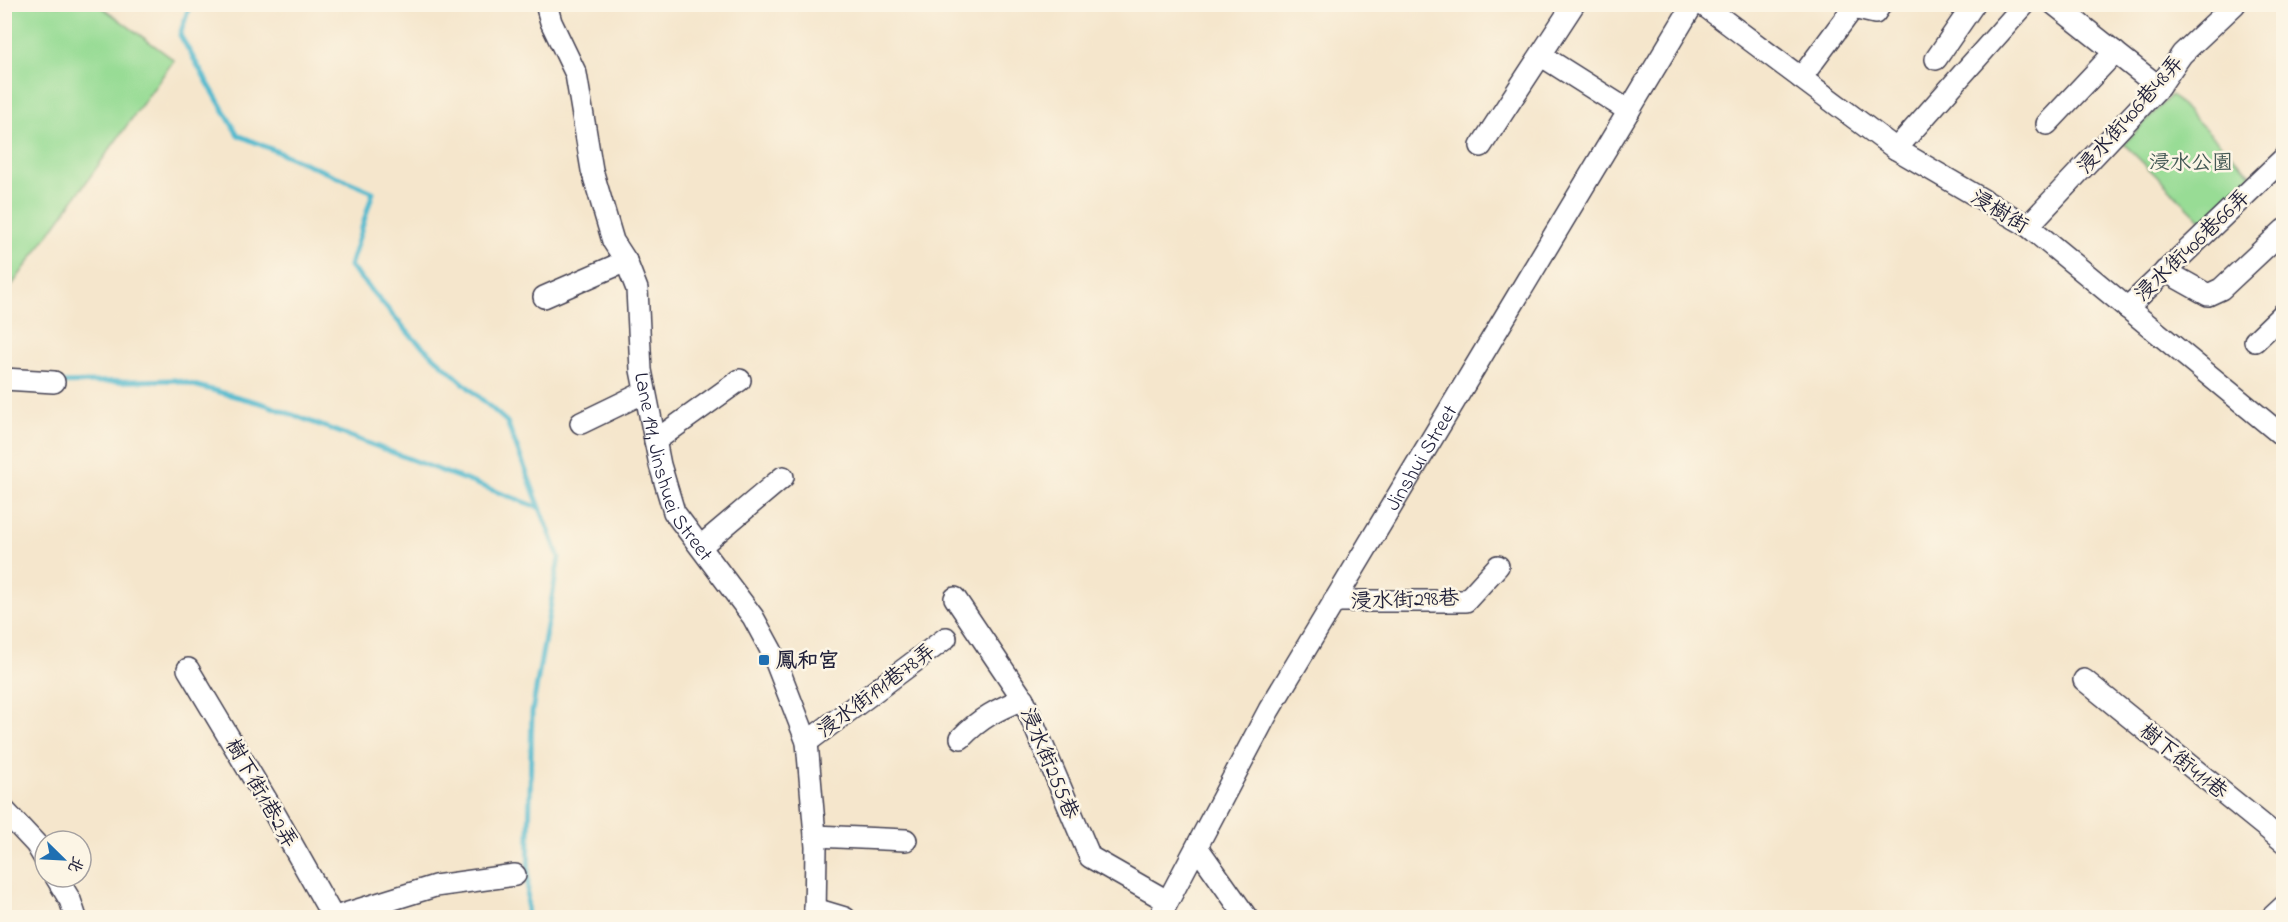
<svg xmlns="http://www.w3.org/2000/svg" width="2288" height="922" font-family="'Indie Flower','LXGW WenKai TC',sans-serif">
<rect width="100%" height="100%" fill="#fcf5e5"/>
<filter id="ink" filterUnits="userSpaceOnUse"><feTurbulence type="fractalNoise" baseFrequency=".0167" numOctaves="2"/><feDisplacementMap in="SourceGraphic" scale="12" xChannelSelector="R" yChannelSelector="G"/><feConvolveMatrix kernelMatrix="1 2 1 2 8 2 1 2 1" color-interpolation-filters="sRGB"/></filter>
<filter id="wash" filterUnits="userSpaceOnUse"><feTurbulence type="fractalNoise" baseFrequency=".008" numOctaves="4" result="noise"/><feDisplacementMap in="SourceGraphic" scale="24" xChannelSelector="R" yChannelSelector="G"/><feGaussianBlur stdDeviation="1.35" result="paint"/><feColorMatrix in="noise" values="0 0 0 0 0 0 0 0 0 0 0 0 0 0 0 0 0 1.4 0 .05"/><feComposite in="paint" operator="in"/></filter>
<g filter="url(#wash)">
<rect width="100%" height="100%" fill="#f5e6cc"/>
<!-- green -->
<path fill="#98dc95" stroke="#5d7f68" stroke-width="1.5" d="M5,4L99,5L174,60L5,295Z
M2171,95L2252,175L2205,224L2124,144Z"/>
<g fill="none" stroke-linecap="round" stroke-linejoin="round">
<!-- stream -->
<path stroke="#51b9ce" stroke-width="5" d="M190,4L180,35L238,135L373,192L350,266L412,337L507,422L559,557L532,712L527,918
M57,383L175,380L264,404L540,508"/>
</g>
</g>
<g filter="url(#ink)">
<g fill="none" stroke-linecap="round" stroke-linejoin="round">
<!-- minor casing -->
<g stroke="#423f51" stroke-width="24">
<g id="minor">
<path id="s1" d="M546,4L551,22L576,74L592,170L613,241L626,261L637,289L641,370L660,465L674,512L753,617L772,652L807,742L816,847L815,918"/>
<path d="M1702,4L1896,149L2028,226L2284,437"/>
<path d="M1851,4L1853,8L1875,13L1881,4"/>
<path d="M2054,4L2159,87"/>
<path d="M1542,56L1629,111"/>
<path d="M1936,59L1974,4"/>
<path d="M1801,78L1853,8"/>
<path d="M2047,124L2115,52"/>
<path d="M1481,146L1574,4"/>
<path d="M1896,149L2025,4"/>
<path d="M2028,226L2159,87L2182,54L2235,4"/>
<path d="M2165,271L2208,295L2221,289L2284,230"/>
<path d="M544,297L626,261"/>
<path d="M2127,308L2284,158"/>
<path d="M2255,341L2284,313"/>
<path d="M4,379L54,382"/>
<path d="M581,423L645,392"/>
<path d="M655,441L740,380"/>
<path d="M701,546L783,477"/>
<path d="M955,598L1023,699L1090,857L1167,901"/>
<path d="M1334,601H1466L1498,566"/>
<path d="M188,669L276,816L333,917"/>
<path d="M2084,680L2284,842"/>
<path d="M961,738C980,718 998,709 1023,699"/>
<path d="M807,742L946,638"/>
<path d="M4,810L36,844L45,859"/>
<path d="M815,836L906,840"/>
<path d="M1197,847L1247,918"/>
<path d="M56,877L70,900L76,918"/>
<path d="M815,909L845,918"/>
<path d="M332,918L435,886L515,875"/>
<path id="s2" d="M1159,918L1269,710L1693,4"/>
<path d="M2271,918L2284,906"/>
</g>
</g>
<!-- minor -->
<use href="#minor" stroke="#fff" stroke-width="21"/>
</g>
</g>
<!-- markers -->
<rect fill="#1f6fb2" stroke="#fcf5e5" stroke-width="2" x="758" y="654" width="12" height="12" rx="3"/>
<g text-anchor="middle" stroke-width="5" stroke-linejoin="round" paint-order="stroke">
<!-- street labels -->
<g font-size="21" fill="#22223b" stroke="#fcf5e5">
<text transform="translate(2130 114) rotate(-49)" y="7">浸水街406巷48弄</text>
<text transform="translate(2000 211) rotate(31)" y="7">浸樹街</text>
<text transform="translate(2192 245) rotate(-44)" y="7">浸水街406巷66弄</text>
<text dy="7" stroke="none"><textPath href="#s2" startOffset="530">Jinshui Street</textPath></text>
<text dy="7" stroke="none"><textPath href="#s1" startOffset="486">Lane 191, Jinshuei Street</textPath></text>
<text transform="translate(1405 599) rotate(-2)" y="7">浸水街298巷</text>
<text transform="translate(876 690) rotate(-37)" y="7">浸水街191巷78弄</text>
<text transform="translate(2184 761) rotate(39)" y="7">樹下街411巷</text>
<text transform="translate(1050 763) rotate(67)" y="7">浸水街255巷</text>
<text transform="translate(262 793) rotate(60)" y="7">樹下街1巷2弄</text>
</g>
<!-- park labels -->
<g font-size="21" fill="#455a56" stroke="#fcf5e5">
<text x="2191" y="169">浸水公園</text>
</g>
<!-- poi labels -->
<g font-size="21" font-weight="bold" fill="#22223b" stroke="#fcf5e5" text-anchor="start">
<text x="776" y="667">鳳和宮</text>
</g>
</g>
<!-- margin -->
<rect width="2288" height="922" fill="none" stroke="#fcf5e5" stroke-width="24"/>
<!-- north arrow -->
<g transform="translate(63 859) rotate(114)"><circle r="28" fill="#fcf5e5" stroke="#a5a1a1" stroke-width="1.5"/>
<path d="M0-4.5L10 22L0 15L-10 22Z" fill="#1f6fb2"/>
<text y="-9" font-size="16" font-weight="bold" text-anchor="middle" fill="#22223b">北</text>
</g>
</svg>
